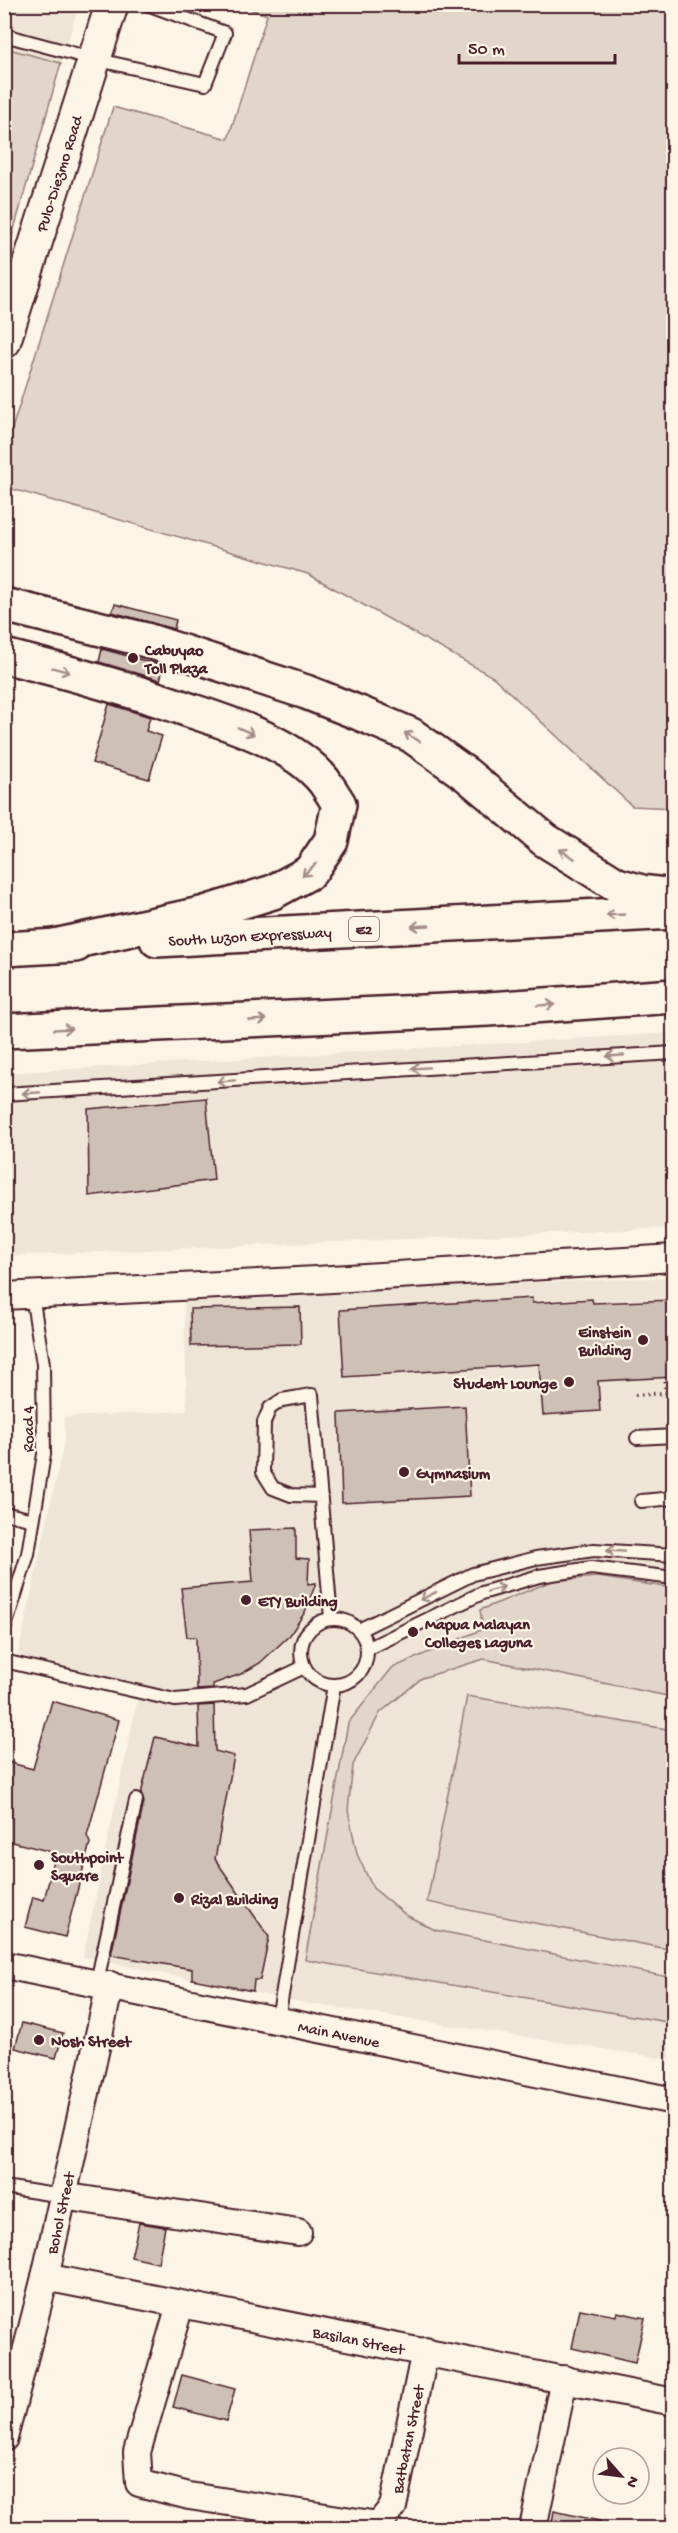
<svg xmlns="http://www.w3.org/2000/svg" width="678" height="2533" font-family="'Gochi Hand',sans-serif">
<rect width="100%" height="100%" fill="#fcf5e5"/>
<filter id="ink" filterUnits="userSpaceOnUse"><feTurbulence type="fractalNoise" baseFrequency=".0167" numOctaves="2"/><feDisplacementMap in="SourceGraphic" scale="12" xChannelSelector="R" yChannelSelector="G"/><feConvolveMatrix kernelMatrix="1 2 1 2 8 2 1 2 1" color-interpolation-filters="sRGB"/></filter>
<g filter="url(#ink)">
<!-- built -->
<path fill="#eee5d7" d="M4,5H79L61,63L5,48Z
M673,1033V1228L5,1256L4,1073Z
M673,1277V2060L305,2003L83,1957L140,1688L18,1655L65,1437L64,1417L187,1411L184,1297Z"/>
<!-- green -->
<path fill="#e2d5ca" stroke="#967a7a" stroke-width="1.5" d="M238,5H673V808L632,806L493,677L308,574L5,487V451L113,107L228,139L267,15Z
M5,48L61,63L5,261L4,48Z
M597,1577L673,1588V1697L484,1659L422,1678L380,1713L353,1765L348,1810L357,1854L373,1888L406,1915L435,1930L673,1978V2023L305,1960L348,1723L392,1668L483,1629L480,1610L552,1581Z
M467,1696L673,1730V1950L427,1902Z"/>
<!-- building -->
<path fill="#cfc0b7" stroke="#4a1f2b" stroke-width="1.5" d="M115,604L176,620L174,629L112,612Z
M102,649L164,666L160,680L99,662Z
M109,704L150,717L146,731L162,736L149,779L92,763Z
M206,1098L214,1180L89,1196L88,1109Z
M532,1298V1303L592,1299L593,1303L674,1300V1377L598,1381L600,1411L543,1415L539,1364L344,1377L340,1310Z
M300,1307L301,1344L191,1346L190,1309Z
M465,1406L470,1496L342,1503L339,1413Z
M296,1528V1558L309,1559L308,1584L316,1583L305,1612L290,1635L260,1663L241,1674L213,1684V1689L197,1690L196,1637H187L181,1588L253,1582L249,1530Z
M52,1701L119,1720L87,1836L90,1843L65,1937L25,1927L33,1897L44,1900L56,1853L4,1840V1761L33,1769Z
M214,1705L215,1751L234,1756L215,1859L269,1937L260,1980H254L253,1991L192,1979V1969L111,1955L144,1802L141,1794L155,1737L199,1747L198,1706Z
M22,2023L63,2033L56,2058L15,2048Z
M139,2223L165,2227L158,2263L131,2257Z
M580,2309L616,2316L617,2312L645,2318L635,2363L572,2348Z
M182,2375L235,2389L226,2421L173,2407Z
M554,2511L600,2521L599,2529H551Z"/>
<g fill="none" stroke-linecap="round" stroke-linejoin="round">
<!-- service casing -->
<g stroke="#4a1f2b" stroke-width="16">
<path id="service" d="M4,35L94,59L205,84L225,33L147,4
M4,1094L674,1053
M637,1438L674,1436
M321,1496L291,1495L273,1488L263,1472L264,1422L270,1408L282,1400L312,1395L331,1618
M641,1501L674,1498
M4,1513L33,1520
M301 1652a33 33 0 1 1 66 0a33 33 0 1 1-66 0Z
M4,1630L28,1554L44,1454L43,1364L32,1295
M359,1630L473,1574L536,1558L594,1550L674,1555
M367,1649L482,1593L539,1576L591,1568L674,1578
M4,1661L175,1700L247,1694L304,1667
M97,1982L136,1800
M278,2019L334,1685
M4,2187L62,2196"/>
</g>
<!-- minor casing -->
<g stroke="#4a1f2b" stroke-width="30">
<g id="minor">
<path d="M4,1296L316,1280L674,1258"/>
<path id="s1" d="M4,1965L674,2101"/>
<path d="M62,2196L298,2232"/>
<path id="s2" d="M45,2277L674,2402"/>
<path id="s3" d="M180,2305L137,2452L139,2483L189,2496L378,2525L393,2507L425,2351"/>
<path id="s4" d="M4,2438L45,2277L110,1985"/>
<path d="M533,2528L564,2379"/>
</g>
</g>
<!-- tertiary casing -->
<g stroke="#4a1f2b" stroke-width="36">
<g id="tertiary">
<path id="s5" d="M4,342L112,4"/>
</g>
</g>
<!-- motorway casing -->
<g stroke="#4a1f2b" stroke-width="38">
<g id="motorway">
<path d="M4,605L146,640L306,692L359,713L411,735L467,775L545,840L617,885L642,892L674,896"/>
<path d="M4,656C68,672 130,689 192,711C235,725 295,745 324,781C329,788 334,796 339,804L331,841L310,872L273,892L205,913L54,946"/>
<path id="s6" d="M157,940L674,912"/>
<path d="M4,949L76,945"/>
<path d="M4,1031L488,1009L674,996"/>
</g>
</g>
<!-- path -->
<path stroke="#4a1f2b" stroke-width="4" stroke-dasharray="1.5 4.5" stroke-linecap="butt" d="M635,1395L666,1393L664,1377"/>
<!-- service -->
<use href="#service" stroke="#fcf5e5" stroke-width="12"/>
<!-- minor -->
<use href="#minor" stroke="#fcf5e5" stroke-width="26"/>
<!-- tertiary -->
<use href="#tertiary" stroke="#fcf5e5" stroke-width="32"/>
<!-- motorway -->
<use href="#motorway" stroke="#fcf5e5" stroke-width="33"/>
</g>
<!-- one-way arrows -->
<defs><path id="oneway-shaft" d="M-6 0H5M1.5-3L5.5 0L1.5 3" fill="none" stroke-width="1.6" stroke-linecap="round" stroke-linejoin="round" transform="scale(1.5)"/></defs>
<g stroke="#a38a88">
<use href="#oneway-shaft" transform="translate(61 670) rotate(15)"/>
<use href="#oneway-shaft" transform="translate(246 731) rotate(24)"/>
<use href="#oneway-shaft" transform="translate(412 737) rotate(-150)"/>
<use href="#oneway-shaft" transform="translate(567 854) rotate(-148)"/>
<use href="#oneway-shaft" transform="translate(309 870) rotate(137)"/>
<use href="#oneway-shaft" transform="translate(615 915) rotate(177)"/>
<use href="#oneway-shaft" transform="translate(420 926) rotate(177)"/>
<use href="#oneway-shaft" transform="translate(546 1005) rotate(-4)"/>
<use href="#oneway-shaft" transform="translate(258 1020) rotate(-3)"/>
<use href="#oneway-shaft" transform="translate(63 1029) rotate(-3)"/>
<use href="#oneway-shaft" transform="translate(615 1056) rotate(176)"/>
<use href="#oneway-shaft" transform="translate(420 1068) rotate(176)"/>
<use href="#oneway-shaft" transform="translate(226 1081) rotate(176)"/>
<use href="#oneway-shaft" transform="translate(31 1093) rotate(176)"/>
<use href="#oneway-shaft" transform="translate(615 1551) rotate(-176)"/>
<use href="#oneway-shaft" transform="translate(496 1589) rotate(-17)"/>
<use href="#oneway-shaft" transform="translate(428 1596) rotate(154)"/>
</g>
</g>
<!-- markers -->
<g fill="#4a1f2b" stroke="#fcf5e5" stroke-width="2">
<circle cx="133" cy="658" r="6"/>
<circle cx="643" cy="1340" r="6"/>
<circle cx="569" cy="1382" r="6"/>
<circle cx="404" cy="1472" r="6"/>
<circle cx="246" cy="1600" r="6"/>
<circle cx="413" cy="1632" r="6"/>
<circle cx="39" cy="1865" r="6"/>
<circle cx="179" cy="1898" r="6"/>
<circle cx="39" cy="2040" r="6"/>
</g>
<g text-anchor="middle" stroke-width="4.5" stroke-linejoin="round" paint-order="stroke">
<!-- shield labels -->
<rect fill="#fcf5e5" stroke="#7f5f63" stroke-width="1.5" x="349" y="917" width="30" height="24" rx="4.5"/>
<g font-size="15" font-weight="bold" fill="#4a1f2b">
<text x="364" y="934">E2</text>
</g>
<!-- street labels -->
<g font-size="16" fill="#4a1f2b" stroke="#fcf5e5">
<text dy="6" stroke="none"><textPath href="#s5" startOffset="177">Pulo-Diezmo Road</textPath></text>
<text dy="6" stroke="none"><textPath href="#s6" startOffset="93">South Luzon Expressway</textPath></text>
<text transform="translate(27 1429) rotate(-90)" y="6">Road 4</text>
<text dy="6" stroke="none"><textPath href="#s1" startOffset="342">Main Avenue</textPath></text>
<text dy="6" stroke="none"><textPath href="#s4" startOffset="232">Bohol Street</textPath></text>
<text dy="6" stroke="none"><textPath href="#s2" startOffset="320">Basilan Street</textPath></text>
<text dy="6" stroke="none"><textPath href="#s3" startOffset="520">Batbatan Street</textPath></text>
</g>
<!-- poi labels -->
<g font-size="16" font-weight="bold" fill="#4a1f2b" stroke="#fcf5e5" text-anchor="start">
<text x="145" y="655">Cabuyao<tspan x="145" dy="18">Toll Plaza</tspan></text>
<text x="631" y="1337" text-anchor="end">Einstein<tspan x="631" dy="18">Building</tspan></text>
<text x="557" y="1388" text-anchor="end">Student Lounge</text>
<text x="416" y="1478">Gymnasium</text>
<text x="258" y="1606">ETY Building</text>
<text x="425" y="1629">Mapua Malayan<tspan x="425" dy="18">Colleges Laguna</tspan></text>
<text x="51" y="1862">Southpoint<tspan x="51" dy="18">Square</tspan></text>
<text x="191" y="1904">Rizal Building</text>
<text x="51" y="2046">Nosh Street</text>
</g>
</g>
<!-- margin -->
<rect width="678" height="2533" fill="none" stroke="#fcf5e5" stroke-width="24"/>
<rect x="12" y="12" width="654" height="2509" fill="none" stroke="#4a1f2b" stroke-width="2" filter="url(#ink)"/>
<!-- north arrow -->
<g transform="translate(621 2476) rotate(118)"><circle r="28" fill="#fcf5e5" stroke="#b59f9b" stroke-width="1.5"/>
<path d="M0-4.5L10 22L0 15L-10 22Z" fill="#4a1f2b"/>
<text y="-9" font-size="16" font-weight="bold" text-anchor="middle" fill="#4a1f2b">N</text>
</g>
<!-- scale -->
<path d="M459 54v9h156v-9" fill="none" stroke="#4a1f2b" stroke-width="3"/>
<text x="468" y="54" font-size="18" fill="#4a1f2b" stroke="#fcf5e5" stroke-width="4.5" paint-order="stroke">50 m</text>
</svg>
